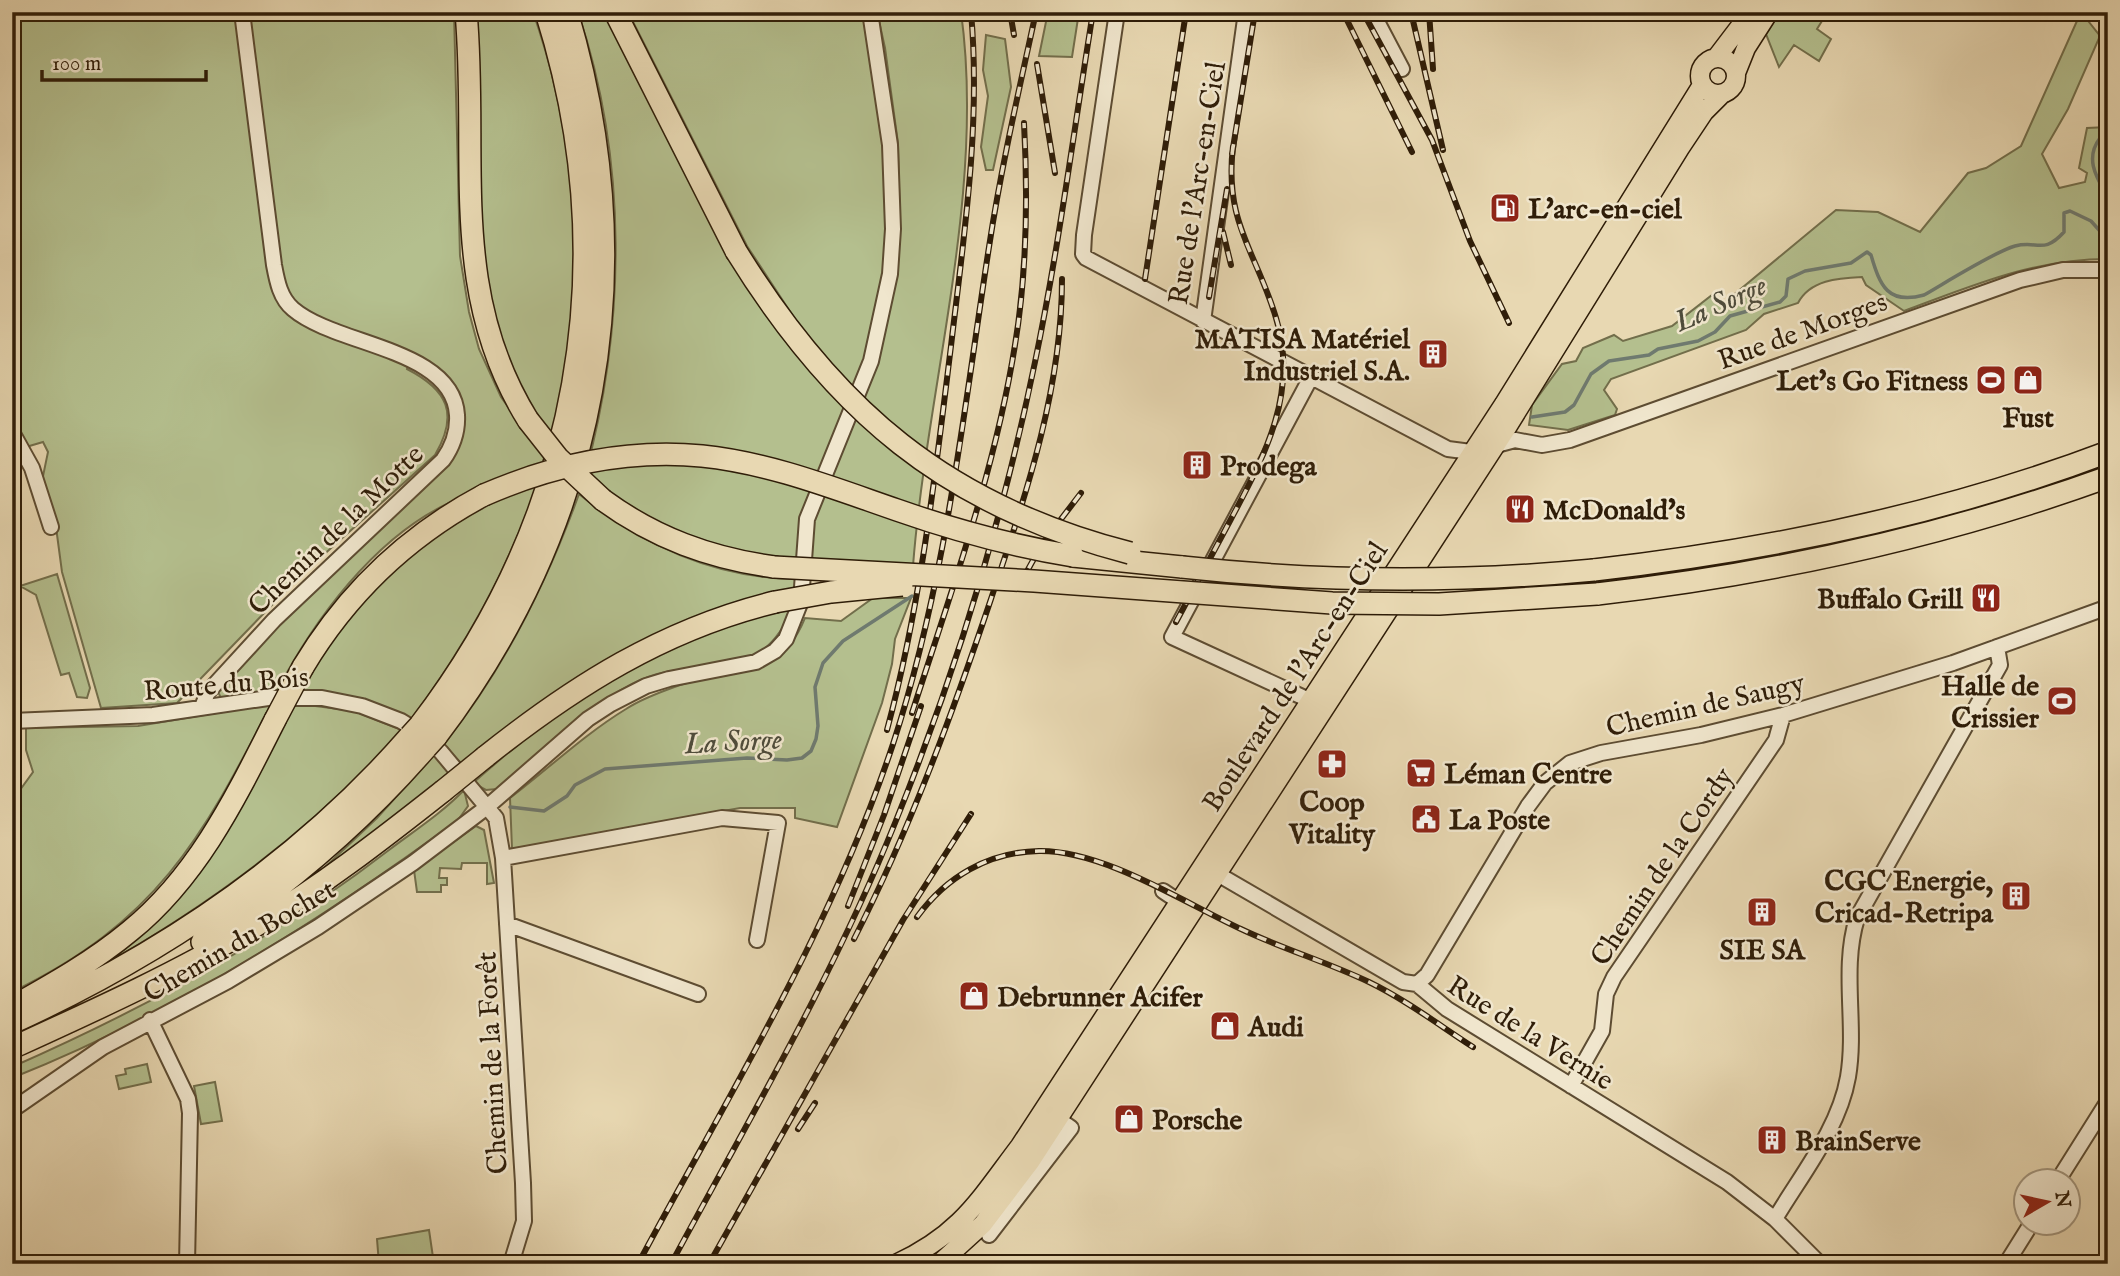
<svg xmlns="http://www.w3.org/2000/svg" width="2120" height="1276" font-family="'IM FELL English',serif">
<rect width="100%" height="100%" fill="#e8d8b2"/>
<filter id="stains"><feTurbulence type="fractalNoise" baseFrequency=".00286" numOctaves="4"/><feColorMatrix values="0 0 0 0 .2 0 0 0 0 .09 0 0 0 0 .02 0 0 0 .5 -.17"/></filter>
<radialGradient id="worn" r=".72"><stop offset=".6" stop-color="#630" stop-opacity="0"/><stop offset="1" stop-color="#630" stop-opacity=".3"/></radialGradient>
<!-- green -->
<path fill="#b4bf8e" stroke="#726e4b" stroke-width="2" d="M12,12H454L460,256L469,312L479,349L501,397L550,465C516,477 482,488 449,503C374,538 314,620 277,691L221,698L217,690L278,624L444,467L460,404L410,357L407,369C448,390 459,414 435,455L301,575L177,703L101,708L62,572L56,527L42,481L48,452L43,442L26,447L12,416Z
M473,12H533C568,112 583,229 570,334C566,370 559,405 552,440L527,403L498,341L479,249Z
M578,12H608L673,149L847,409L805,504L798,562L747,555L650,522L585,475C626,325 628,161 578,12Z
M628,12H865C878,95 896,190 885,273C879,314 867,353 855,393L812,345L747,246Z
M877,12H961C986,192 927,386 913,566L809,563L812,520L896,274L900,229L898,143L885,48Z
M1048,12H1079L1072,57L1039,56Z
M1780,12L1827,13L1817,29L1831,39L1819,61L1794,45L1779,67L1766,34Z
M2081,12L2100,36L2068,109L2042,154L2059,188L2085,182L2087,173L2079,168L2087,128L2108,127V259C2033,259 1972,286 1904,311L1866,285L1862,277C1838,278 1810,280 1798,303L1764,314L1746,330L1611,379L1604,390L1617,409L1615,415L1568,430L1529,425L1532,405L1562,364L1576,361L1583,348L1614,335L1623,341L1672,326L1712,295L1725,302L1836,210L1878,212L1920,232L1968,173L1986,168L2021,146Z
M986,35L1005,39L1011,87L993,170H986L981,147L988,96L983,70Z
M539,481C507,571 467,644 410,721C375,700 339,690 298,691C331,628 398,550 461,517C487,504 513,493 539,481Z
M579,494C641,545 715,578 796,579L795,591L754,599L463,765L443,745C504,670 546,585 579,494Z
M57,574L90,688L87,698L77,697L69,673L61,675L36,595L20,586Z
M873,598H911L895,639L892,664L882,703L837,827L795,818V808H740L512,849L510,798C548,769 585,734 626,709C641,699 663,691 680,685C734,669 780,681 805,618L841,621Z
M794,606C756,695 699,649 632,684C582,710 540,753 497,789L486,790L473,783C541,723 615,665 702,634C732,623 764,615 794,606Z
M292,703L354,711L402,730C315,828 212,904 98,968L132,940Z
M271,704C201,841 156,922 12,992V801L33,772L26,750V728L138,726Z
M434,755L452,774L372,837L323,869L377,818Z
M464,790L468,806L458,820C318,922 173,1014 12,1078V1067C146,1008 274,939 389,850C414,831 442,813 464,790Z
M476,826L484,830L494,883L487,884V863H462L461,869L440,868L439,878H447V885H441V892H417L414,870Z
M147,1064L151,1082L119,1089L116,1076L126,1074L125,1069Z
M215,1082L222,1121L201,1124L194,1086Z
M429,1230L434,1264H379L377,1239Z"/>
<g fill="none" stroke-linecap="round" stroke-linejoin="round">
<!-- stream -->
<path stroke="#6f7a6f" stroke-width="3.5" d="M2108,136L2100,138C2084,159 2097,178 2108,198
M1532,417L1565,412L1574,405L1591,374L1609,361L1649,355L1658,349L1698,341L1715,332L1730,316L1780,302L1786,296L1788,279L1805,271L1851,263L1867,252L1871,255C1880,286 1888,305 1924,295C1945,283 1994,252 2015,246C2038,240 2043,255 2064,232V213L2070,211L2091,221L2108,240
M510,807L544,811L567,796L575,785L605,769L747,758L787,760L802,758L811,751L816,739L818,726L815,687L823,663L843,641L912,596"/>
<!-- minor casing -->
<g stroke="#5d4c32" stroke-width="18">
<path id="minor" d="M1117,12L1084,235L1083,254L1086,258L1448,449L1471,452L1515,440L1542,445L1570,440L2020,280L2063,270H2108
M1372,12L1402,69
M1203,321L1246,12
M12,432L32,468L51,527
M1309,700L1172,637L1310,379
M202,707L208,692L274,620L443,460C453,446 458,432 457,415C453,348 336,346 293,309C280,298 277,281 274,265L242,12
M12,721L153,715L268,698H322L362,706L401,721L424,735L441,752L496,818L503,858L523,1183L524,1221L511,1264
M503,858L722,818L778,823L757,940
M1209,869L1403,982L1417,984L1447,1009L1727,1182L1775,1219L1820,1264
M1163,891L1178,901
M507,924L698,994
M1417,984L1427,975L1528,806L1545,783L1570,763L1601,753L1701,735L1783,715L1953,663L2108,607
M150,1020L188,1099L190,1113L187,1264
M1571,1086L1602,1031L1606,994L1614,977L1776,740L1783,715
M12,1110L103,1047L228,981L318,927L413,863L487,807L588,719L611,704L646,686L669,679L756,662L775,651L786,639L801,601L807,519L871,361L890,274L893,229L890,145L870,12
M2057,1182L2108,1101
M1775,1219C1801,1175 1839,1129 1848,1077C1857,1024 1841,970 1857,918L2000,665L1997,647
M989,1235L1071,1128L1058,1119
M2006,1264L2031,1224"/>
</g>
<!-- major casing -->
<g stroke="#2f1d08" stroke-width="21">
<path id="major" d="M1700 76a18 18 0 1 1 36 0a18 18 0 1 1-36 0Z
M1716,58L1751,12
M1736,73L1746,48L1769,12
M896,1264C961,1234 979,1200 1020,1146L1504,404L1702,85
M939,1264L983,1224L1030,1162L1506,429L1680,148L1704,112L1722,94"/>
</g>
<!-- highway casing -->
<g stroke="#2f1d08" stroke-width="24">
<path id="highway" d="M466,12C479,156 447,290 528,420
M615,12L736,251
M603,500C655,538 710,558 774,567
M1073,556L1182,567
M1594,570C1770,550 1942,515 2108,452
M1597,594C1772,574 1942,537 2108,477
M303,667C348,592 407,536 484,495
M420,725C580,516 625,263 546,12
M436,737C599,522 644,271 567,12
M485,757C574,686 664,629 775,602
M202,942C286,887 360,824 426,748
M12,1007C53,984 94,961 130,931C198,876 236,797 275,720
M12,1023C163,954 301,861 410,736
M12,1048C93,1011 175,974 252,928C319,888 381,840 443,791"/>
</g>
<!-- minor -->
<use href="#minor" stroke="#f0e6cd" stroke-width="14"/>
<!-- major -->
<use href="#major" stroke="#e8d8b2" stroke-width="18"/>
<!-- highway -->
<use href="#highway" stroke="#e8d8b2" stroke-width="21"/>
<!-- rail casing -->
<g stroke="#2f1d08" stroke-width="6">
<path id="rail" d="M1010,12L1014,35
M1343,12L1412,152
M1363,12L1432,140L1470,241L1509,323
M1411,12L1443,150
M1429,12L1433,69
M1037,64L1055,173
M1232,154L1255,12
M1223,232L1231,265
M1145,279L1186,12
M1209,297L1227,189
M1019,586L1042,544L1081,493
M1176,622C1194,588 1213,553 1231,519C1265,455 1299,392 1276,318C1256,251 1224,223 1233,146
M912,713C951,592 995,471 1015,345C1027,272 1028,197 1024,123
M887,730C921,604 935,476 951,346C964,235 981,124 971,12
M848,906L884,815L921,706
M917,917C946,877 988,852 1039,851C1103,850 1183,902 1241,929C1283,949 1327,962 1369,982C1406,1000 1439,1025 1473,1047
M854,939C910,829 952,715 991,599C1026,494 1062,390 1062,279
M798,1129L815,1103
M638,1264C729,1094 832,928 893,744C946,582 963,415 989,247C1001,168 1019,90 1036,12
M671,1264C749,1119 834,975 895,823C955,675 1003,518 1035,362C1059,247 1074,129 1093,12
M709,1264L903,920L971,814"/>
</g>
<!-- rail -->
<use href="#rail" stroke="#f0e6cd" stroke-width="3.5" stroke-dasharray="10" stroke-linecap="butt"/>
<!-- highway-bridge casing -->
<g stroke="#2f1d08" stroke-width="24" stroke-linecap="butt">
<path id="highway-bridge" d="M736,251C834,410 946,506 1130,553
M528,420L558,458L603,500
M484,495C553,465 627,449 702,456C770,463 833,488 897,510C954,530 1013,546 1073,556
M774,567L1034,581L1332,603L1439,604L1597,594
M1182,567C1319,582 1457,583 1594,570
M775,602L831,592L902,585
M275,720L303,667
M410,736L420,725
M426,748L436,737
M443,791L485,757"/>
</g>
<!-- highway-bridge -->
<use href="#highway-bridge" stroke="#e8d8b2" stroke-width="21"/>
</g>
<!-- icons -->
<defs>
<g id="fuel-square" transform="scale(1.575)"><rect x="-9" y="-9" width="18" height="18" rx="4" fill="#8f2418" stroke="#f0e6cd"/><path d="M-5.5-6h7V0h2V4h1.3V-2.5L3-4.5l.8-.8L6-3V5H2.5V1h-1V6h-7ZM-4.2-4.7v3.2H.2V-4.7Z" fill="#fff"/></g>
<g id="building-square" transform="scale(1.575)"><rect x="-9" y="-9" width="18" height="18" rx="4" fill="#8f2418" stroke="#f0e6cd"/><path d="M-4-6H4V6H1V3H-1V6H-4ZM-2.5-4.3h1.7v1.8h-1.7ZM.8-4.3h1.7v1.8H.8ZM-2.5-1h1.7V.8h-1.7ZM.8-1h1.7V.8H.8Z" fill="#fff"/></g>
<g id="stadium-square" transform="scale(1.575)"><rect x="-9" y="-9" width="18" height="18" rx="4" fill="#8f2418" stroke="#f0e6cd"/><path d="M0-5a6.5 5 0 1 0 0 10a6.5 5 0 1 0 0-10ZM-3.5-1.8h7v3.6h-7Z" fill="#fff"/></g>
<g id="shop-square" transform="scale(1.575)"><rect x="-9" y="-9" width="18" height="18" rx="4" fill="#8f2418" stroke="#f0e6cd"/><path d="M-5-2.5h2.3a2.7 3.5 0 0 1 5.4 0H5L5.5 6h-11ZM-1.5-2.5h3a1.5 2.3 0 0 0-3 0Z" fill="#fff"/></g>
<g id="restaurant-square" transform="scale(1.575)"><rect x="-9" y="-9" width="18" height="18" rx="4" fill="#8f2418" stroke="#f0e6cd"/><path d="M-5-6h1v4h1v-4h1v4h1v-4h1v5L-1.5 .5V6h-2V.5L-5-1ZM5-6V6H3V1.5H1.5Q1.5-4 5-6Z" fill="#fff"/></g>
<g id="pharmacy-square" transform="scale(1.575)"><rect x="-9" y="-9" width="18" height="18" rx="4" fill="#8f2418" stroke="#f0e6cd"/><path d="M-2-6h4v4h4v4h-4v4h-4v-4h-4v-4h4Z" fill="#fff"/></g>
<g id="supermarket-square" transform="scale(1.575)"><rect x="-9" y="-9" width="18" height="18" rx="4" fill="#8f2418" stroke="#f0e6cd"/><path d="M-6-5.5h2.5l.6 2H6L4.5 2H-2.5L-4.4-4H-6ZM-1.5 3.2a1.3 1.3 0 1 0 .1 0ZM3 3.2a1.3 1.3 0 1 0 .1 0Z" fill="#fff"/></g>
<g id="civic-square" transform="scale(1.575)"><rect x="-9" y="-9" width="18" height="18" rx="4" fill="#8f2418" stroke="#f0e6cd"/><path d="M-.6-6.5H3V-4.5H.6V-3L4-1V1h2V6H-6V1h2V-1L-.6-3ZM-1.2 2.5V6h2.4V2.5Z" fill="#fff"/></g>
</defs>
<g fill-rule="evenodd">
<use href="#fuel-square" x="1505" y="208"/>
<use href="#building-square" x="1433" y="354"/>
<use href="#stadium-square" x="1991" y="380"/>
<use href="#shop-square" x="2028" y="380"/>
<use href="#building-square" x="1197" y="465"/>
<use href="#restaurant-square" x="1520" y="509"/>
<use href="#restaurant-square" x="1986" y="598"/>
<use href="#stadium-square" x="2062" y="701"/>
<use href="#pharmacy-square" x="1332" y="764"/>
<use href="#supermarket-square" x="1421" y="773"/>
<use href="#civic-square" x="1426" y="819"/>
<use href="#building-square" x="2016" y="896"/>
<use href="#building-square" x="1762" y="912"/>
<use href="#shop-square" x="974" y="996"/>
<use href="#shop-square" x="1225" y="1026"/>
<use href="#shop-square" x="1129" y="1119"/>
<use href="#building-square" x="1772" y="1140"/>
</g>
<g text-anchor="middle" stroke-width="5" stroke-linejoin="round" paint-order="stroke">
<!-- street labels -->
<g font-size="28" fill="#2f1d08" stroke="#f0e6cd">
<text transform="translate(1196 183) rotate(-81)" y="10">Rue de l'Arc-en-Ciel</text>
<text transform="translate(1802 330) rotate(-20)" y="10">Rue de Morges</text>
<text transform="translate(335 529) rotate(-44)" y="10">Chemin de la Motte</text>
<text transform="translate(1294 676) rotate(-57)" y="10">Boulevard de l'Arc-en-Ciel</text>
<text transform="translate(226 683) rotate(-5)" y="10">Route du Bois</text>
<text transform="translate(1705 704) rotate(-13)" y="10">Chemin de Saugy</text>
<text transform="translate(1661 866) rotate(-56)" y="10">Chemin de la Cordy</text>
<text transform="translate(239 940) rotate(-30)" y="10">Chemin du Bochet</text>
<text transform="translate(1531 1032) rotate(32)" y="10">Rue de la Vernie</text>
<text transform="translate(491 1063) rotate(-93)" y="10">Chemin de la Forêt</text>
</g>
<!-- poi labels -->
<g font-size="28" font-weight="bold" fill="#2f1d08" stroke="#f0e6cd" text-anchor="start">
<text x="1528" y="218">L'arc-en-ciel</text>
<text x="1410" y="348" text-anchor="end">MATISA Matériel<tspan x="1410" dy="32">Industriel S.A.</tspan></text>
<text x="1968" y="390" text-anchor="end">Let's Go Fitness</text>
<text x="2028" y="427" text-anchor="middle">Fust</text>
<text x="1220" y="475">Prodega</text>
<text x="1543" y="519">McDonald's</text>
<text x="1963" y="608" text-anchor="end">Buffalo Grill</text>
<text x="2039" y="695" text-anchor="end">Halle de<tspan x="2039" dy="32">Crissier</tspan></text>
<text x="1444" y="783">Léman Centre</text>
<text x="1332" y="811" text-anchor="middle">Coop<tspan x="1332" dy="32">Vitality</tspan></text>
<text x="1449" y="829">La Poste</text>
<text x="1993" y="890" text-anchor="end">CGC Energie,<tspan x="1993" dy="32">Cricad-Retripa</tspan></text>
<text x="1762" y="959" text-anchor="middle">SIE SA</text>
<text x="997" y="1006">Debrunner Acifer</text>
<text x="1248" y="1036">Audi</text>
<text x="1152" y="1129">Porsche</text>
<text x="1795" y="1150">BrainServe</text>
</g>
<!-- water labels -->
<g font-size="30" font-style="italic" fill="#4f4c3b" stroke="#f0e6cd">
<text transform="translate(1720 303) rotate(-24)" y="10">La Sorge</text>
<text transform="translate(733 741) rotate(-3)" y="10">La Sorge</text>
</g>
</g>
<!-- margin -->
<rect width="2120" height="1276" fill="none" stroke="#e8d8b2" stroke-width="42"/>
<rect x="14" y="14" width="2092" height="1248" fill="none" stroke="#2f1d08" stroke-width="3.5"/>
<rect x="21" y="21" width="2078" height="1234" fill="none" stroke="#2f1d08" stroke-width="2"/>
<!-- north arrow -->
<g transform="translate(2047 1202) rotate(81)"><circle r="33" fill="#f0e6cd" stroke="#a3967e" stroke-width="2"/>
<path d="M0-5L12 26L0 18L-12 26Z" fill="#8f2418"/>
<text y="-10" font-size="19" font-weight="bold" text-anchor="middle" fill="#2f1d08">N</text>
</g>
<!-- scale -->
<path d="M42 70v10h164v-10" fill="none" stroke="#2f1d08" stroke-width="3.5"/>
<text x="52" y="70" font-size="21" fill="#2f1d08" stroke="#f0e6cd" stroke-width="5" paint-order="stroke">100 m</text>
<rect width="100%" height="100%" filter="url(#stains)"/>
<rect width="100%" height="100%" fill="url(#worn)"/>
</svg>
